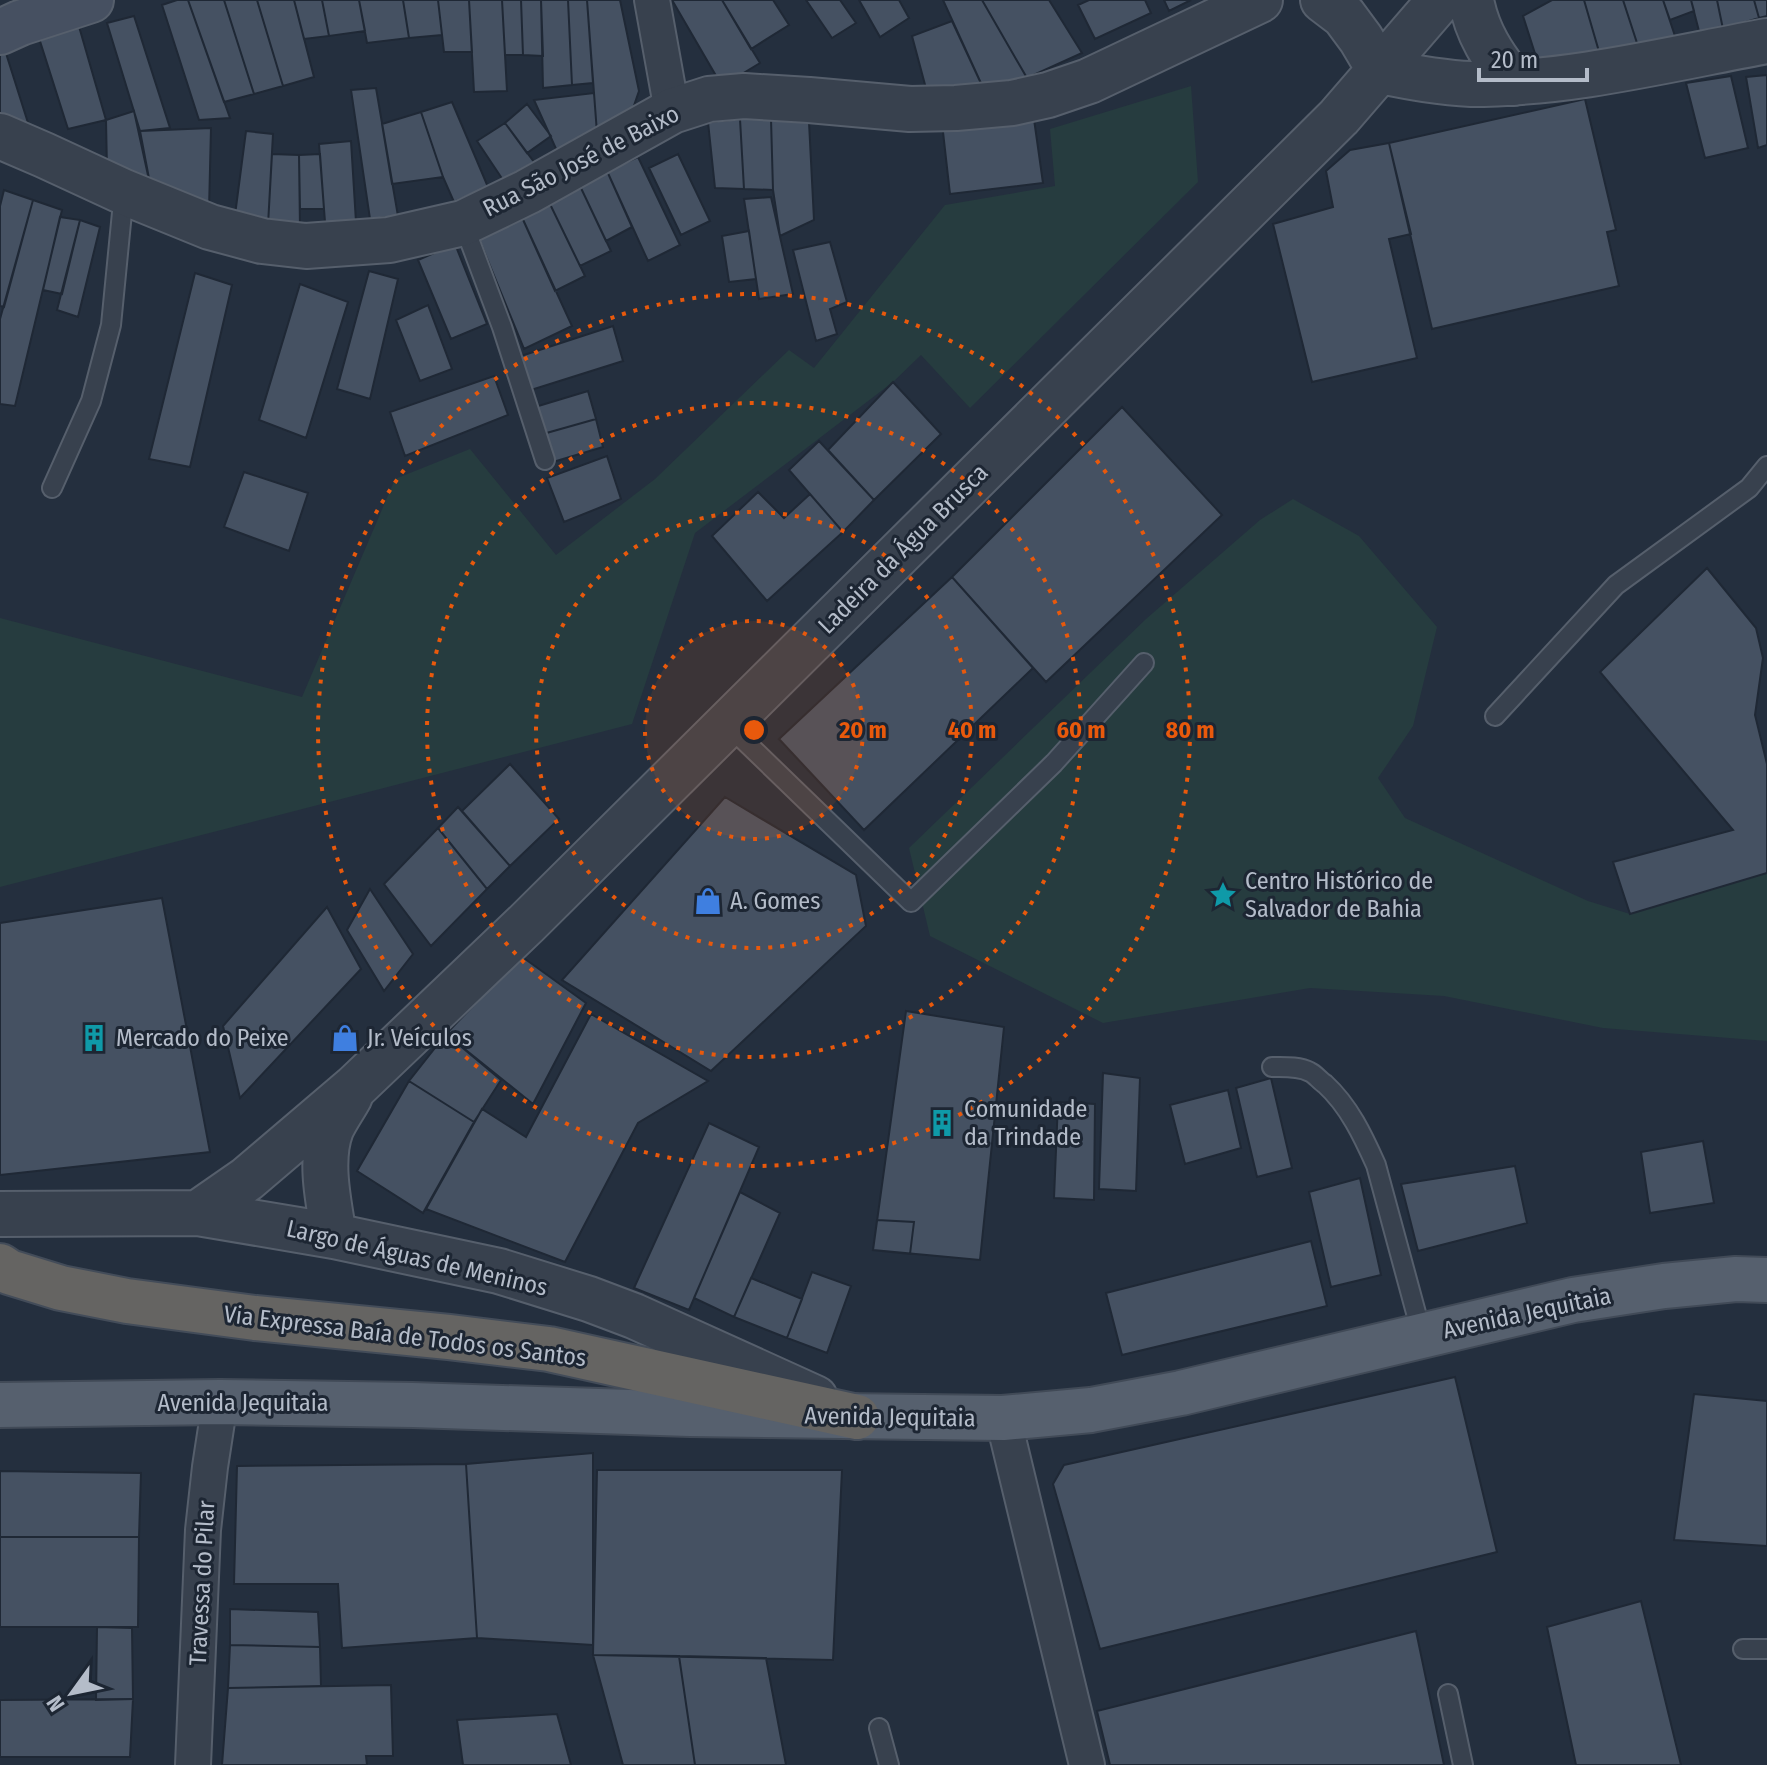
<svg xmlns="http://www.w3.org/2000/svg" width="1767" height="1765" font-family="'Fira Sans Condensed',sans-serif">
<rect width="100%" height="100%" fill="#242f3e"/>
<!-- green -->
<path fill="#263c3f" d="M1191,86L1198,182L970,408L921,355L893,382L695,533L632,724L0,887V618L302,697L395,479L470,449L556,555L655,479L789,350L814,368L945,205L1055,186L1050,129Z
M1293,499L1359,536L1437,627L1413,726L1378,778L1405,818L1588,901L1630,914L1767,873V1041L1603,1028L1444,996L1310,988L1103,1023L930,936L909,848L1146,619L1260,520Z"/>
<!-- building -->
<path fill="#455162" stroke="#1f2835" stroke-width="2" d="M177,0H188L230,118L199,120L162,5Z
M188,0H224L254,94L224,102Z
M224,0H257L283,86L254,94Z
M257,0H294L314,77L283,86Z
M294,0H322L329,36L304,39Z
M322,0H359L365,31L329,36Z
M359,0H403L409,38L367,43Z
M403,0H438L442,35L409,38Z
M438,0H469L472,52H444Z
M469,0H502L507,91L474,92Z
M502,0H521L523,55H505Z
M521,0H541L543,56L523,55Z
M541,0H568L572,85L543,88Z
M568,0H587L593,83L572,85Z
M587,0H620L639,91L630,117L597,133Z
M672,0H722L760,63L722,86Z
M722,0H773L789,25L751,49Z
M806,0H840L856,23L832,38Z
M859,0H899L909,18L880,37Z
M943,0H982L1027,78L985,92Z
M982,0H1049L1082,53L1027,78Z
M1089,0H1145L1151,13L1095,39L1078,5Z
M1164,0H1191L1169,11Z
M1552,0H1584L1600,55L1538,63L1523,16Z
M1584,0H1623L1638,46L1600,55Z
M1623,0H1663L1675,36L1638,46Z
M1663,0H1691L1694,11L1670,20Z
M1691,0H1717L1723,29L1700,35Z
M1717,0H1754L1759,18L1723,29Z
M1754,0H1767V16L1759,18Z
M134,16L170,128L140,131L107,23Z
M952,21L985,92L928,96L912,36Z
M78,23L106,120L68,129L39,38Z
M4,47L29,126L0,114V48Z
M1767,75V145L1758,148L1746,77Z
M1731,76L1748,148L1705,158L1686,83Z
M376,88L398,216L370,219L351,90Z
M594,93L597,133L557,151L534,100Z
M1585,99L1616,230L1607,232L1619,286L1432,329L1389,143Z
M452,102L488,187L454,202L443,177L421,112Z
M527,104L551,136L527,153L505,123Z
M134,111L151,189L107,171L106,120Z
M421,112L443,177L392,184L382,124Z
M1033,112L1043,183L950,194L942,123Z
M740,119L744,189L715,188L708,122Z
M740,119H771L773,190L744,189Z
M771,119L809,122L814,220L780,236L773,190Z
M505,123L534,162L503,180L477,141Z
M211,128L209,210L151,189L140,131Z
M246,131L273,134L268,225L235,215Z
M351,141L356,222H325L319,144Z
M1389,143L1411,234L1389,239L1417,358L1312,382L1273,224L1333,207L1326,171L1350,150Z
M272,154L299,155L300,228L268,225Z
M320,154L324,209H300L299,155Z
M678,154L710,221L681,235L649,168Z
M638,157L680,245L648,261L607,171Z
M607,171L632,227L606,241L580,186Z
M580,186L611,251L580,266L548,200Z
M4,190L33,200L4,307L0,306V206Z
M771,197L793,294L759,299L744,199Z
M33,200L62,210L15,406L0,404V319Z
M548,200L585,276L555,291L520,213Z
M520,213L572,326L524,349L477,234Z
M60,217L80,220L62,294L43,290Z
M80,220L100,227L78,317L57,310Z
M749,231L756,279L729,282L722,236Z
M830,242L847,302L830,309L837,334L816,341L793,250Z
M455,244L487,324L451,339L418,260Z
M369,271L398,279L370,399L337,389Z
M195,273L232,285L190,467L149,459Z
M300,284L348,302L306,438L259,420Z
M428,305L452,369L420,381L396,320Z
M613,326L623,361L531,390L521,356Z
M494,376L508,415L405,456L390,412Z
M893,382L941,434L874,500L828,450Z
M588,391L596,419L543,434L535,407Z
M1122,407L1222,515L1046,682L952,577Z
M596,419L603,447L553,462L543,434Z
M819,441L874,500L843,532L789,470Z
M607,456L621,499L564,522L547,478Z
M244,472L308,493L289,551L224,527Z
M758,492L784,518L810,494L843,532L767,601L712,536Z
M1707,568L1756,628L1763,658L1755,715L1767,764V873L1630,914L1613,862L1733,830L1600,672Z
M952,577L1033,668L864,830L779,739Z
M510,764L559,819L510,866L462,811Z
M725,797L856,875L866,926L711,1071L562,980Z
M458,807L510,866L487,889L438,828Z
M438,828L487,889L431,946L384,884Z
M370,889L413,954L384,991L347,930Z
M162,898L210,1152L0,1175V923Z
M327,907L361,969L240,1098L223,1026Z
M521,956L586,1003L533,1104L446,1034Z
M906,1011L1004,1027L980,1260L873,1250Z
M591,1014L708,1081L638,1123L565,1262L426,1209L482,1109L526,1137Z
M446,1034L501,1080L474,1122L409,1081Z
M1103,1073L1140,1078L1136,1191L1099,1189Z
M1271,1078L1292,1168L1257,1177L1236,1088Z
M409,1081L474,1122L423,1213L357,1171Z
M1228,1090L1241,1148L1185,1164L1170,1105Z
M1058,1102L1095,1104L1094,1200L1054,1198Z
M709,1123L759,1147L689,1310L634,1288Z
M1703,1141L1714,1203L1650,1213L1641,1152Z
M1515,1166L1527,1223L1418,1251L1401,1184Z
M1360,1178L1381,1275L1331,1287L1309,1192Z
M740,1192L780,1213L734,1317L694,1298Z
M877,1220L914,1222L910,1254L873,1250Z
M1311,1241L1327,1306L1122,1355L1106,1293Z
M812,1272L851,1286L827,1353L787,1338Z
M751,1278L802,1299L787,1338L734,1317Z
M1455,1377L1497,1552L1100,1649L1053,1484L1064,1465Z
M1694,1394L1767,1401V1546L1674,1540Z
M593,1453V1645L477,1638L466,1464Z
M466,1464L477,1638L342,1648L338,1584H234L237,1466Z
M597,1470H842L833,1660L593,1655Z
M0,1471L141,1473L139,1537H0Z
M0,1537H139L138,1627H0Z
M1641,1601L1681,1765H1576L1547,1627Z
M230,1609L318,1612L320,1647L230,1645Z
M97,1627L132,1628L133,1699L96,1700Z
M1416,1631L1444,1765H1110L1097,1711Z
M230,1645L320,1647L321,1686L228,1688Z
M593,1655L679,1656L695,1765H623Z
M679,1656L766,1658L786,1765H695Z
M391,1685L393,1756H366L367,1765H222L228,1688Z
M133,1699L130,1757H0V1700Z
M557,1714L571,1765H463L457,1720Z"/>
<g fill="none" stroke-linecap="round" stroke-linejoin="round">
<!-- service casing -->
<g stroke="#565f6c" stroke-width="22">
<path id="service" d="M463,223L502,327L545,460
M52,488L91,401L111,325L124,192
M1495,716L1616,585L1749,488L1767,466
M727,724L911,902L1054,763L1144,663
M1272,1067C1284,1067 1299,1066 1310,1072C1315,1074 1320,1081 1325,1084C1349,1106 1363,1136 1376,1165L1422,1335
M1743,1649H1767
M1448,1694L1463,1765
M879,1728L889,1765"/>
</g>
<!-- minor casing -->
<g stroke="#565f6c" stroke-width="38">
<path id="minor" d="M652,0L672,111
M1003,1418L1087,1765
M193,1765L203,1530L210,1467L220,1402"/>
</g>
<!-- tertiary casing -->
<g stroke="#565f6c" stroke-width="48">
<path id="tertiary" d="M1323,0L1344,16L1361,39L1380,71
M1471,0C1477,33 1493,57 1514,83
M1380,71C1410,77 1441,83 1471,84C1571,84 1669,59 1767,41
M0,136L44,155L124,192L210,227L262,241L306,246L389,240L463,223L527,192L672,111L709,99L744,96L809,100L910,109L956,108L1012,103L1048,95L1089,81L1260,0
M198,1213L247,1179L355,1087L527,923L1339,117L1440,0
M0,1214L198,1213L334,1236L499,1271L589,1299L634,1316L815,1398
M334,1236C329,1204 319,1161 331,1129C336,1118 344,1107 350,1096"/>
</g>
<!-- secondary casing -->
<g stroke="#565f6c" stroke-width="48">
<path id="secondary" d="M0,32L20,23L91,0"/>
</g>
<!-- primary casing -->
<g stroke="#414a57" stroke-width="48">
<path id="primary" d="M0,1405L220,1402L413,1405L690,1414L1003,1418L1091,1410L1181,1393L1573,1300L1664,1286L1736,1279L1767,1280"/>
</g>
<!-- trunk casing -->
<g stroke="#434c59" stroke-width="48">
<path id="trunk" d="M0,1266L9,1272L61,1288L127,1301L255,1318L449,1337L549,1349L857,1417"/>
</g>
<!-- service -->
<use href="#service" stroke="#38414e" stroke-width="18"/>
<!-- minor -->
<use href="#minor" stroke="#38414e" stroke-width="34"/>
<!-- tertiary -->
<use href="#tertiary" stroke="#38414e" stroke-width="44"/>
<!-- secondary -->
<use href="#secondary" stroke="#465061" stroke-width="44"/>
<!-- primary -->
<use href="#primary" stroke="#56606e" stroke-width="44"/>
<!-- trunk -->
<use href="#trunk" stroke="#656462" stroke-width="44"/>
</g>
<!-- distance rings -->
<circle cx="754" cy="730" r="109" fill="#e8590c" fill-opacity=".12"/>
<g fill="none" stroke="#e8590c" stroke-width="4" stroke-dasharray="4 8">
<circle cx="754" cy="730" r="109"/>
<circle cx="754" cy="730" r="218"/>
<circle cx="754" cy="730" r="327"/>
<circle cx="754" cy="730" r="436"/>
</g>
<!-- icons -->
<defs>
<g id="sight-bare" transform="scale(2.16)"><path d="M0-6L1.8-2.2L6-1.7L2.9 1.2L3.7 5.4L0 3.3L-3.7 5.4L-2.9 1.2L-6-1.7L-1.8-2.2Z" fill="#0f9aa8" stroke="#1d2633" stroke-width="2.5" paint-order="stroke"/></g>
<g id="shop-bare" transform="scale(2.16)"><path d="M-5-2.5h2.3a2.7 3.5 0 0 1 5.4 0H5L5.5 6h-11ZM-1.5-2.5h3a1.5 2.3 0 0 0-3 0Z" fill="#3f7fe0" stroke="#1d2633" stroke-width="2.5" paint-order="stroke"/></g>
<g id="building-bare" transform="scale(2.16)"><path d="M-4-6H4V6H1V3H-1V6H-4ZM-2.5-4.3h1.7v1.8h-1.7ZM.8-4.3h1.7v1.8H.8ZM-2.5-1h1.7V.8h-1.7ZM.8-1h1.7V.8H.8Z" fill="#0f9aa8" stroke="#1d2633" stroke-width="2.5" paint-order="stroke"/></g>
</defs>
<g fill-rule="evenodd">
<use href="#sight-bare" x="1223" y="895"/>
<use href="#shop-bare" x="708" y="901"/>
<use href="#building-bare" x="94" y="1038"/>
<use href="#shop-bare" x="345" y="1038"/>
<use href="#building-bare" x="942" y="1123"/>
</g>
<g text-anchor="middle" stroke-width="6" stroke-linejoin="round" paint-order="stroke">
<!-- street labels -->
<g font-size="24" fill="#b4bcc9" stroke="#1d2633">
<text transform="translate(581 161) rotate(-27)" y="8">Rua São José de Baixo</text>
<text transform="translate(903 549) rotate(-45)" y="8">Ladeira da Água Brusca</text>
<text transform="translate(417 1258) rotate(13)" y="8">Largo de Águas de Meninos</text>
<text transform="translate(1527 1313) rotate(-12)" y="8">Avenida Jequitaia</text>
<text transform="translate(405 1336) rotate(7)" y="8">Via Expressa Baía de Todos os Santos</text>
<text x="243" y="1411">Avenida Jequitaia</text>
<text transform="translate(890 1417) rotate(1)" y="8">Avenida Jequitaia</text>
<text transform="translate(202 1583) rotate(-87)" y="8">Travessa do Pilar</text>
</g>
<!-- poi labels -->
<g font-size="24" fill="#b4bcc9" stroke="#1d2633" text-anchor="start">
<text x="1245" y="889">Centro Histórico de<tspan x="1245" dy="28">Salvador de Bahia</tspan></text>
<text x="730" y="909">A. Gomes</text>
<text x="116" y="1046">Mercado do Peixe</text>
<text x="367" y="1046">Jr. Veículos</text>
<text x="964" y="1117">Comunidade<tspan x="964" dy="28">da Trindade</tspan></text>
</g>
</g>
<circle cx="754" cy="730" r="12" fill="#e8590c" stroke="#1d2633" stroke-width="4"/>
<g font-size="24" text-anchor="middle" font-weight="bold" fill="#e8590c" stroke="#1d2633" stroke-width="6" stroke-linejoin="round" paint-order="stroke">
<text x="863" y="738">20 m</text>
<text x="972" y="738">40 m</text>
<text x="1081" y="738">60 m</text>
<text x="1190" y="738">80 m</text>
</g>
<!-- north arrow -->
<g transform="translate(72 1693) rotate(237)" stroke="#1d2633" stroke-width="6" paint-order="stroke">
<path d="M0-6L14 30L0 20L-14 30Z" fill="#b4bcc9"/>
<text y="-12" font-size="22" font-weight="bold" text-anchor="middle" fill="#b4bcc9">N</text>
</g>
<!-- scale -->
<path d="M1479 68v12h108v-12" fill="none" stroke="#b4bcc9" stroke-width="4"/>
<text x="1491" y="68" font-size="24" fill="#b4bcc9" stroke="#1d2633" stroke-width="6" paint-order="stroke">20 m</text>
</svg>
